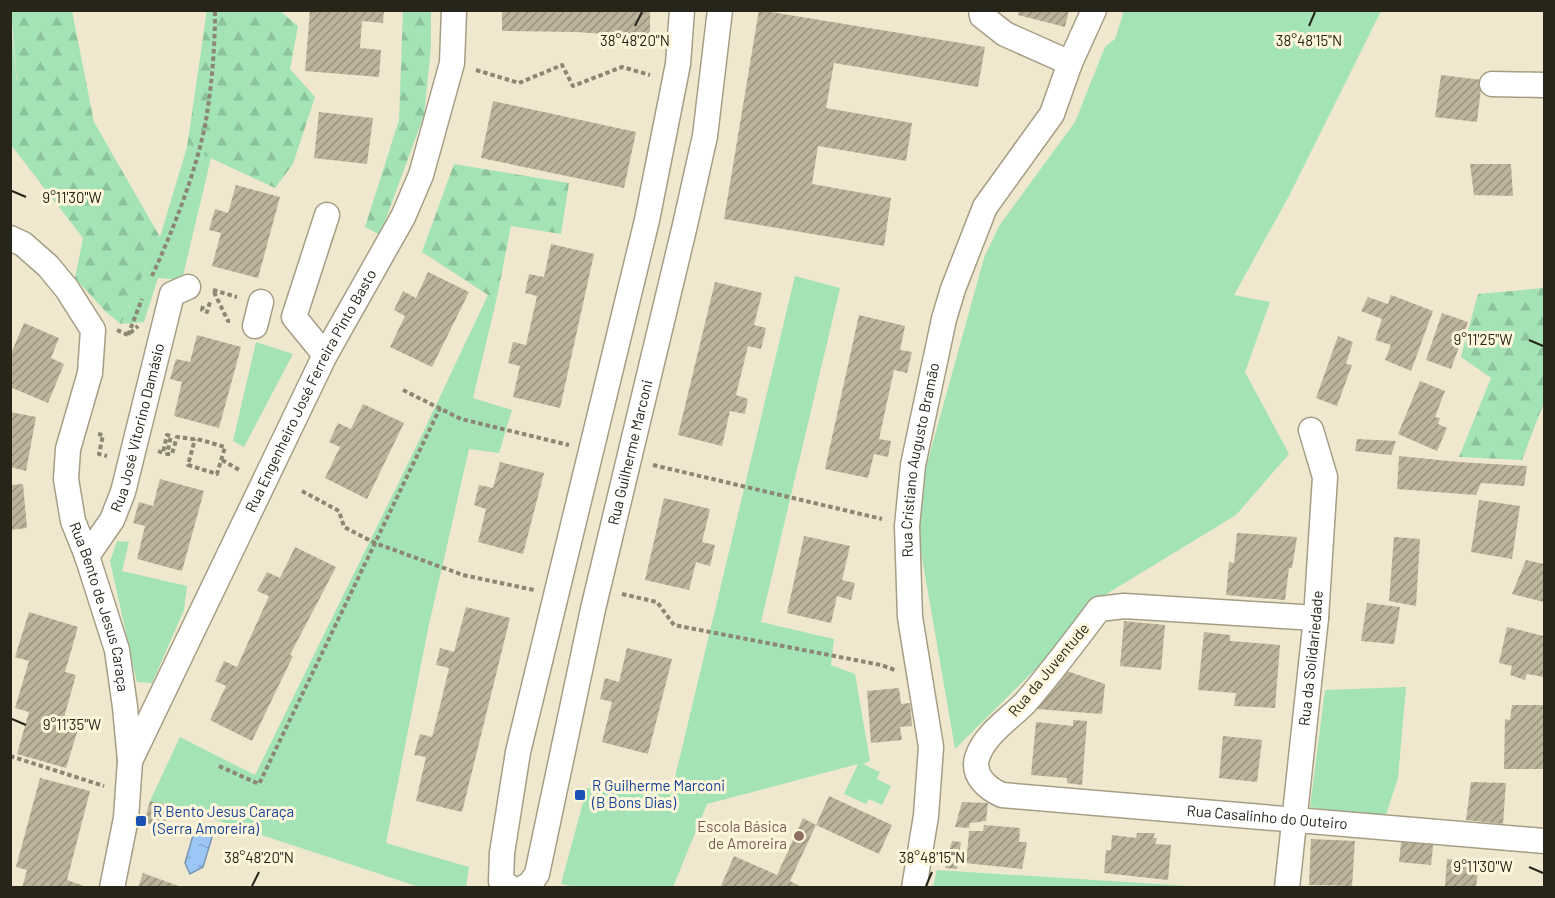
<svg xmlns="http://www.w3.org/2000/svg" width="1555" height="898" font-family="Barlow,sans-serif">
<defs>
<pattern id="forest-firs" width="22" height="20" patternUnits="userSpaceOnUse" patternTransform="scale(1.5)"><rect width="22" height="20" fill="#a3e3b6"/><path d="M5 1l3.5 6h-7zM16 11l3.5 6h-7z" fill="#8cc39c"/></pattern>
<pattern id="water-ripples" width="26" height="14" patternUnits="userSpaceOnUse" patternTransform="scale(1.5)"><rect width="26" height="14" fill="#9bc6f6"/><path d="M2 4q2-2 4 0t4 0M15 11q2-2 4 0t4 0" fill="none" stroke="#86aad2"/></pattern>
<pattern id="building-hatch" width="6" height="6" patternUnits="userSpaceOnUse" patternTransform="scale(1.5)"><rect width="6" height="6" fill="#bcb49b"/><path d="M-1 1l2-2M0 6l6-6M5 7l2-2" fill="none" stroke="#99927e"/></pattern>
</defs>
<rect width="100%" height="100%" fill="#f0e8ce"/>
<!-- green -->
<path fill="#a3e3b6" d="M1124,11H1381L1289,196L1234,295L1270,302L1245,372L1289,454L1236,515L1082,609L1081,624L955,749L914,511L984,258L999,226L1075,122L1105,47L1115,39Z
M11,25L17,82L11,81Z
M187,147L211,158L182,280L158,278L144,322L121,324L160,237Z
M795,276L840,288L761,622L834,639L831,665L855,674L870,761L863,764L880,772L877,779L891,786L882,805L869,799L866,804L844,794L858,764L707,804L673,887L581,888L561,884L587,788L671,794Z
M488,295L497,297L473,398L512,410L499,453L469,449L428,629L386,843L469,867L466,887H419L171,805L150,801L180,737L255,775L419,441Z
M256,342L293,354L244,447L233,441Z
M117,541L129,542L122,571L187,586L184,610L152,683L137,682L110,561Z
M1406,687L1398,778L1385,818L1310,807L1325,690Z
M937,870L1205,887H933Z"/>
<!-- forest -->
<path fill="url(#forest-firs)" d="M11,10L72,11L94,122L160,237L121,324L106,312L75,278L83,238L11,145V81H17Z
M207,10L280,11L298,26L290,69L315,97L293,164L275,188L187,147Z
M403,11H431V47L424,115L380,235L365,227L399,120Z
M454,164L569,183L561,234L511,226L497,297L488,295L422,252Z
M1544,288V402L1522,460L1459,457L1491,378L1461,357L1478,294Z"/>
<!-- water -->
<path fill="url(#water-ripples)" stroke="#7895b4" stroke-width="1.5" d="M203,823L213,834L203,867L190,874L185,863L194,832Z"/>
<!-- building -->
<path fill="url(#building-hatch)" d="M310,10H384L383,23L362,21L360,48L381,50L379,77L305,71Z
M502,10H650V37L576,32L502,31Z
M759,10L985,47L978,87L834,63L826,108L912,123L906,161L818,146L812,184L891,198L884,246L724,219Z
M1019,10H1069L1065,27L1018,15Z
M1441,75L1482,80L1477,122L1435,117Z
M493,101L636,132L624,188L481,158Z
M319,112L373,118L367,164L314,158Z
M1470,164H1511L1513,196L1474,195Z
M236,185L280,197L258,278L212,266L221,233L209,230L215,209L228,213Z
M551,244L594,254L560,408L513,397L520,366L508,363L513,342L526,345L537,296L525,293L529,274L544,277Z
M428,272L469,292L432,367L390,347L405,316L394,310L403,291L416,298Z
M715,282L762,293L754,325L766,328L761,349L748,346L736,395L748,399L745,414L730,411L722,446L678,435Z
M1391,295L1433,311L1411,371L1385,360L1391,345L1375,340L1382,319L1361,311L1368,297L1388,304Z
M1442,313L1468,322L1451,369L1426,360Z
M859,315L905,326L900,350L912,352L907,373L894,370L879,439L891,441L888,457L874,454L868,478L825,469Z
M24,323L59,338L51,358L64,364L48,403L10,387V356Z
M197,335L241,347L219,428L174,416L182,382L170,379L176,359L190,362Z
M1338,336L1353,342L1346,364L1352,365L1337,406L1316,398Z
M1420,381L1445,391L1435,417L1440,418L1438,424L1447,428L1437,451L1398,434Z
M363,404L404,423L367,499L325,478L340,447L329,442L338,423L351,429Z
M10,412L36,417L26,471L10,467Z
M1357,439L1396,441L1391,455L1355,451Z
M1399,456L1459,462L1527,466L1524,486L1481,483L1476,495L1397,489Z
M500,462L544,473L523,554L478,542L486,509L474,505L479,485L493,488Z
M160,479L204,491L182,571L137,559L145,526L133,523L139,502L153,506Z
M23,484L27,528L10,530V485Z
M664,498L710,509L702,542L715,545L710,566L696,562L689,590L645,580Z
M1479,500L1520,506L1512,559L1471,552Z
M1237,533L1297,537L1292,568H1289L1285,600L1226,595L1229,562L1234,563Z
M804,536L850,546L842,580L855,583L851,600L837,596L831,623L787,613Z
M1394,537L1420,539L1416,606L1389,601Z
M295,547L336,567L290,655L293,656L252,741L210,720L226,686L215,681L224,661L237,667L269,596L257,591L267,572L280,578Z
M1526,560L1544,564V602L1512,594Z
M1367,603L1400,607L1394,644L1361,641Z
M466,607L510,618L462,812L416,801L426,757L414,755L420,734L432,737L440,706L449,668L436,665L440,648L454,652Z
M29,612L78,627L65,672L76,675L63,721L79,726L66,768L17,754L29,712L15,708L29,661L15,657Z
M1124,621L1165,625L1161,670L1120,666Z
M1507,627L1544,636V677L1527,674L1525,680L1510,675L1512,666L1499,663Z
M1204,632L1230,635V641L1280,645L1275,708L1234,706L1236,693L1198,690Z
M627,648L672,659L648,754L602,742L612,702L600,699L605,678L619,682Z
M1064,670L1105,684L1102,714L1036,709Z
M899,688L901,704L910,703L912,726L900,727L902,740L871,743L867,691Z
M1512,705H1544V769H1504L1505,719L1510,720Z
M1073,720L1087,721L1082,785L1067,783V778L1031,775L1036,722L1073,726Z
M1223,736L1262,740L1257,782L1219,778Z
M40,778L90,791L67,880L84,886V888H22L27,870L16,867Z
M1471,782L1506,783L1503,824L1466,820Z
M829,796L892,825L879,854L816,825Z
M150,801L171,805L164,828L144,822Z
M962,802L988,803L986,821L970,823L969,828L955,827Z
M803,818L816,825L790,881L803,888H720L734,856L777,875Z
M984,825L1020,828L1019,842H1027L1022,869L965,863L964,854H967L969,831H983Z
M1137,833H1155L1153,838H1157L1155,844L1171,845L1168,880L1104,873L1106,850H1111L1112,835L1136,838Z
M1402,834L1434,838L1431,865L1399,862Z
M1311,839L1355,841L1352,886L1309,885Z
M952,841L961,842L957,869L945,868Z
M1447,859L1479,862L1476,888L1445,886Z
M143,873L181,887V888H138Z"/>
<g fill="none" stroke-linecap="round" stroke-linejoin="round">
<!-- street casing -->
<g stroke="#a59e85" stroke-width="27">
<g id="street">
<path d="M981,10L982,16L1005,34L1070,63"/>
<path d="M1492,84L1544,85"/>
<path id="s1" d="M10,238L23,244L48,266L67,289L93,330L90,373L68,449L66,479L73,521L87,556L117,650L125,707L130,761L126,818L112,888"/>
<path d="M255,326L261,302"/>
<path d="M325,355L294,317L327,215"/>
<path id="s2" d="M87,556L112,520L123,492L172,294L188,287"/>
<path id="s3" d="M1316,618L1124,606L1099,609C1075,641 1051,673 1025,703C1009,719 984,735 977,758C972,776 988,789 1002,795L1544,841"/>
<path id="s4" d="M130,761L325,355L403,217L421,175L452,63L454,10"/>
<path d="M511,888L501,881L502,853L518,752L647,220L678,64L682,10"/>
<path id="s5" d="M523,888L530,884L537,874L593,609L685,225L705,136L720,10"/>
<path id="s6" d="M914,888L926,816L931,747L910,617L907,526L913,465L944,319L953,289L985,207L1052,114L1070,63L1094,10"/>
<path id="s7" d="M1287,888L1316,618L1325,477L1311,430"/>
</g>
</g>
<!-- path -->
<path stroke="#8c8674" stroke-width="4" stroke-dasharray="4.5 3" stroke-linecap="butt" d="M476,70L519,83L562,65L573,86L622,67L650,75
M152,276C173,230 197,170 206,120C212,84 215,47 215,10
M213,290L237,297
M214,292L228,321H230
M203,306L202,310L207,312L210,302
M117,330L128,335L138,326
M128,335L142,299
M403,390L461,419L569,445
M98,434L103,435L99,454L107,456
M158,451L163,453L167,435L171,436L167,454H172L177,437L201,440L225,447L217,474L188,465L195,439
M222,460L241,471
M653,465L882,519
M302,491L339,511L344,527L375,543L463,575L534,590
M622,594L657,602L674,625L881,665L895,670
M10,756L104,786
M219,766L259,784L440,408"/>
<!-- street -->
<use href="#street" stroke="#fff" stroke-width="24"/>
</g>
<!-- ticks -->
<path fill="none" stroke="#27241a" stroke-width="2" d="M635,26L642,12M1309,26L1315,12M12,191L26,197M1529,340L1543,346M12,719L26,725M1529,867L1543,873M252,886L259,872M926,886L932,872"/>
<!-- markers -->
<g fill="#1a4fb4" stroke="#fef6db" stroke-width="2">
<rect x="574" y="789" width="12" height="12" rx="3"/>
<rect x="135" y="815" width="12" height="12" rx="3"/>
</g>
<circle fill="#8d6e63" stroke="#fef6db" stroke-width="2" cx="799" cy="836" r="6"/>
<g text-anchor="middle" stroke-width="6" stroke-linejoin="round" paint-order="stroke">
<!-- street labels -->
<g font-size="15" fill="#27241a" stroke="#fef6db">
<text dy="5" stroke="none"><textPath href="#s4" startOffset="412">Rua Engenheiro José Ferreira Pinto Basto</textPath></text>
<text dy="5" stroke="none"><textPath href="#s2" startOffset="140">Rua José Vitorino Damásio</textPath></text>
<text dy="5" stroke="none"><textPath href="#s5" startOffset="452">Rua Guilherme Marconi</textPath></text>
<text dy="5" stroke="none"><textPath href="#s6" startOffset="432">Rua Cristiano Augusto Bramão</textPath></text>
<text dy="5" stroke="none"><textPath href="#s1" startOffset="411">Rua Bento de Jesus Caraça</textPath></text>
<text dy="5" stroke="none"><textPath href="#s7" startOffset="231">Rua da Solidariedade</textPath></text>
<text transform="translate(1049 670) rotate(-50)" y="5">Rua da Juventude</text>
<text dy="5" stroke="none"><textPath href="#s3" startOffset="726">Rua Casalinho do Outeiro</textPath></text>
</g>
<!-- transit labels -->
<g font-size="15" fill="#164399" stroke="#fef6db" text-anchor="start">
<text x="592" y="791">R Guilherme Marconi<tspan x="592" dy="17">(B Bons Dias)</tspan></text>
<text x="153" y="817">R Bento Jesus Caraça<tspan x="153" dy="17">(Serra Amoreira)</tspan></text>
</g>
<!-- education labels -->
<g font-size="15" fill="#785e54" stroke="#fef6db" text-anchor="end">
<text x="787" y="832">Escola Básica<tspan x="787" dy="17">de Amoreira</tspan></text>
</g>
</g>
<g font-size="15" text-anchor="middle" fill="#27241a" stroke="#fef6db" stroke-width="6" stroke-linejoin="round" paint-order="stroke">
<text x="635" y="46">38°48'20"N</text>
<text x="1309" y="46">38°48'15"N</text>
<text x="72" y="203">9°11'30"W</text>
<text x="1483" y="345">9°11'25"W</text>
<text x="72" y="730">9°11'35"W</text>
<text x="259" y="863">38°48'20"N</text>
<text x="932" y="863">38°48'15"N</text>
<text x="1483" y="872">9°11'30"W</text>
</g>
<!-- border -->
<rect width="1555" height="898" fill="none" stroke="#27241a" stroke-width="24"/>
</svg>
